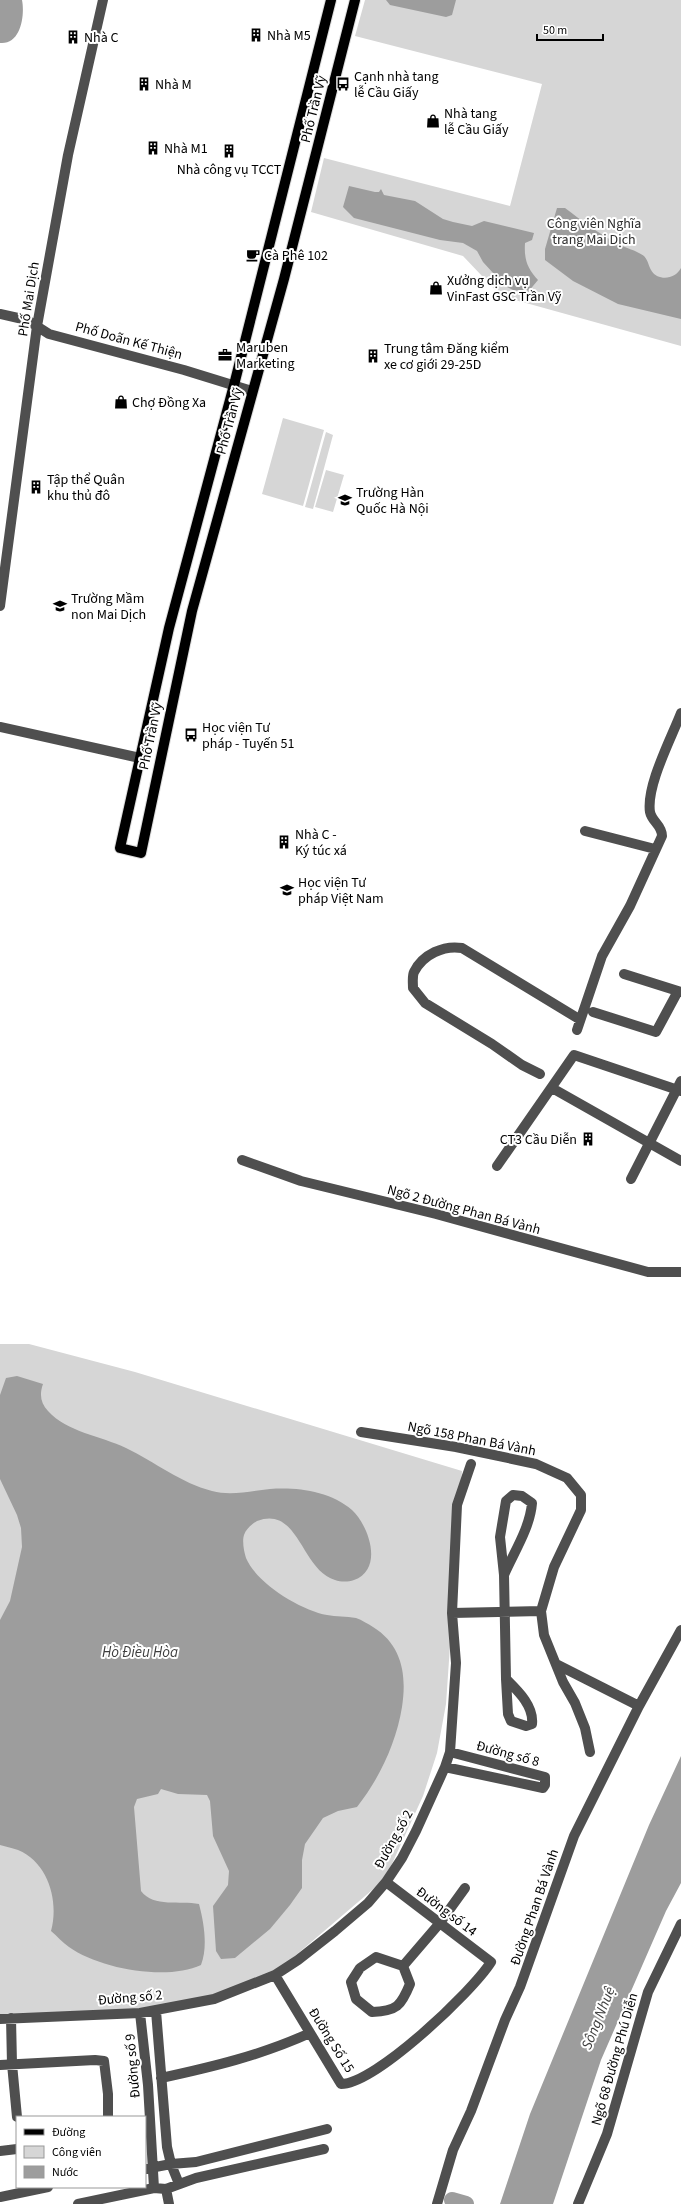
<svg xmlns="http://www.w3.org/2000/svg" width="681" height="2204" font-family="'Source Sans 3',sans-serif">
<rect width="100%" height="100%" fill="#fff"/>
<!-- green -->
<path fill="#d6d6d6" d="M365,0H681V346L501,296L463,256L311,212L324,158L510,206L542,84L355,36Z
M283,418L324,430L303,506L262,494Z
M326,432L333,435L313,509L305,507Z
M326,470L344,475L333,512L315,507Z
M0,1344H29L135,1372L462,1471L446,1704L437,1753L423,1796L385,1879L275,1973L214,1998L140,2011L0,2019Z"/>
<!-- water -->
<path fill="#9d9d9d" d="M0,0H22C25,15 21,45 0,43Z
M386,0H456L452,15L446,17L390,5Z
M349,186L375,192H379L381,189L384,195L415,201L443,219L453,222L472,226L484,221L534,233L532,240L525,243C524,259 527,268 538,280L528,292L513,290L505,286L483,262L477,251L463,243L440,240L354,218L343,207Z
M557,208H565C581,220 598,233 616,243C625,248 636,250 644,256C650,262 648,271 657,276C666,280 676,277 681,268V319L618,304L573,281L545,260V249Z
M17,1376L43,1384C39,1395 41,1403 48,1411C67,1432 101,1436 126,1448C155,1462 181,1483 212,1491C231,1496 250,1491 270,1489C297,1487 330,1491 352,1510C369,1526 384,1569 354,1580C348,1582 341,1582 335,1580C301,1570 299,1505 257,1521C252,1524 246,1529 244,1535C242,1541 244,1552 246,1558C257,1584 301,1610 327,1615C336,1617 346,1616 356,1618C362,1620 368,1624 373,1627C402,1645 407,1675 402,1707C396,1744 379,1779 357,1807L338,1811L323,1818L305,1844L302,1860V1888L290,1905L270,1929L235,1958L221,1959L216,1951L213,1906L228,1885L229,1871L213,1836L210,1801L207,1795L178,1794L161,1789L158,1794L137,1799L134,1807L141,1891C154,1908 180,1900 199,1904C204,1923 208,1947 201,1965C167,1981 100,1969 69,1947C63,1943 57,1936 51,1931C59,1902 49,1863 18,1850C13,1848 6,1847 0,1845V1620L10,1601L22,1547L21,1528L17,1515L0,1479V1395L6,1378Z
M681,1756V1883L666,1911L601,2060L553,2204H500L530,2114L649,1825Z"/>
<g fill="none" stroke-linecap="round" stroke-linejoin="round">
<!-- river -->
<path stroke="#9d9d9d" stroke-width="16" d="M452,2200L466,2204"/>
<!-- major casing -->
<g stroke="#dbdbdb" stroke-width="12">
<path id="major" d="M331,0L234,385L169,628L120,848L141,853L192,611L284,279L355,0"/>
</g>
<!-- minor -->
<path stroke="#4f4f4f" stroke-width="10" d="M0,314L27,320L49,334L184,370L252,391
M0,606L37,326L68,155L103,0
M0,727L140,758
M585,831L655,849
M624,974L681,992
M593,1012L656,1032L678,991
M577,1030L602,956L630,906L662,836C662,825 652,822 650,812C646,786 671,739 681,713
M540,1074L522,1065L492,1044L425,1003L413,988C413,983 412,976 414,972C423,954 444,945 462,948L579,1019
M552,1088L681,1161
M242,1160L301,1181L436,1214L648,1272H681
M497,1166L574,1055L681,1091
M631,1179L681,1081
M361,1432L456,1447L536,1464L567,1478L581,1495V1510L554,1567L541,1611L544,1635L563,1682L575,1703L585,1728L590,1752
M504,1575C514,1552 530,1528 532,1503L522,1496L513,1495L506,1501L500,1537L504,1575L506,1679L508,1714L511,1721L526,1726L532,1724C534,1706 518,1691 506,1679
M452,1613L541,1611
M556,1664L639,1706
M445,1767L543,1788L545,1785V1777L450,1752
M376,1957L403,1966L410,1984C401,2006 397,2011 372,2012L356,1999L351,1982L360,1968Z
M403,1966L439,1924L465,1888
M275,1975L341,2084C375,2084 472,1992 491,1962L386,1882
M156,2011L167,2147L171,2164L179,2184
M140,2013L148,2085L154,2188
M11,2018L12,2064L17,2117
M0,2019L140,2013L214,1999L275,1975L298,1960L335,1931L368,1903L386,1882L402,1858L416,1831L445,1767L450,1752L456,1663L452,1613L457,1505L471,1464
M0,2065L95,2060L104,2061L108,2094V2117
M161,2078C212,2067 262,2055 310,2033
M0,2151L17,2149
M145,2169L171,2164L196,2162L327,2129
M166,2189L169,2204
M0,2197L48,2187
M78,2204L154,2188L166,2189L196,2178L324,2149
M437,2204L453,2150L471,2111L505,2020L520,1987L574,1836L639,1706L681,1630
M578,2204L607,2134L648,1992L681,1924"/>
<!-- major -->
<use href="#major" stroke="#000" stroke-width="10"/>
</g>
<!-- icons -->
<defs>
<g id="building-bare" transform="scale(1.08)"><path d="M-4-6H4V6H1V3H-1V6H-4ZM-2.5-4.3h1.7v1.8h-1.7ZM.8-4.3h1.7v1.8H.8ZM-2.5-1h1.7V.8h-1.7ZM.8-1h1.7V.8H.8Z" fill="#000" stroke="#fff" stroke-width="2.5" paint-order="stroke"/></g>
<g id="bus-bare" transform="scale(1.08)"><path d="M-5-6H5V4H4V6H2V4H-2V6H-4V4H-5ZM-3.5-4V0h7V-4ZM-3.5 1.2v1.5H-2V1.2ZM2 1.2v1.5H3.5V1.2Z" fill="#000" stroke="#fff" stroke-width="2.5" paint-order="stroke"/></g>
<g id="shop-bare" transform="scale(1.08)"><path d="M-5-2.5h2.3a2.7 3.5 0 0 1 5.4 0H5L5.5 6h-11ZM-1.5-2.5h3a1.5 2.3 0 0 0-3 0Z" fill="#000" stroke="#fff" stroke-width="2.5" paint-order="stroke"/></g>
<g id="cafe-bare" transform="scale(1.08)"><path d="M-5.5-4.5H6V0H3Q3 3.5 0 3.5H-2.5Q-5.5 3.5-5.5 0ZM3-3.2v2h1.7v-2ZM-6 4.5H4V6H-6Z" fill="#000" stroke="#fff" stroke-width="2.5" paint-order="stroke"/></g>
<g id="office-bare" transform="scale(1.08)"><path d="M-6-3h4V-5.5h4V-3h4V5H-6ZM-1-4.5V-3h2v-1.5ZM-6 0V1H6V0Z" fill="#000" stroke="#fff" stroke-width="2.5" paint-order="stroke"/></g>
<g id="school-bare" transform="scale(1.08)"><path d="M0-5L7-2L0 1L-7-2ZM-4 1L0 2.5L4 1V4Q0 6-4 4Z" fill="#000" stroke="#fff" stroke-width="2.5" paint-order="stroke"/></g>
<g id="university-bare" transform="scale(1.08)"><path d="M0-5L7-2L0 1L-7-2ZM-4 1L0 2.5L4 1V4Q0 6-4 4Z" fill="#000" stroke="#fff" stroke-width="2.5" paint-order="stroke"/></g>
</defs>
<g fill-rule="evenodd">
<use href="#building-bare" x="256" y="35"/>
<use href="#building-bare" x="73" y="37"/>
<use href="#building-bare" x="144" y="84"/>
<use href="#bus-bare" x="343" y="84"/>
<use href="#shop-bare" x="433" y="121"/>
<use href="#building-bare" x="153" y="148"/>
<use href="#building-bare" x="229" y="151"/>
<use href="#cafe-bare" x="253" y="255"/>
<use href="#shop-bare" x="436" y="288"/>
<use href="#office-bare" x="225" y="355"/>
<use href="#building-bare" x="373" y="356"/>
<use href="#shop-bare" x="121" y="402"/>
<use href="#building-bare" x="36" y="487"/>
<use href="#school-bare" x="345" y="500"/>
<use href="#school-bare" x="60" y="606"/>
<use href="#bus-bare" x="191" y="735"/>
<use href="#building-bare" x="284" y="842"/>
<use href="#university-bare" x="287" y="890"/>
<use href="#building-bare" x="588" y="1139"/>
</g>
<g text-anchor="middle" stroke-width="4" stroke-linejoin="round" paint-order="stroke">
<!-- poi labels -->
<g font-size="14" fill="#000" stroke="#fff" text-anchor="start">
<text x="267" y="40">Nhà M5</text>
<text x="84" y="42">Nhà C</text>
<text x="354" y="81">Cạnh nhà tang<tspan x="354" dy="16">lễ Cầu Giấy</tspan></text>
<text x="155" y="89">Nhà M</text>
<text x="444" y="118">Nhà tang<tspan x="444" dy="16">lễ Cầu Giấy</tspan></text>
<text x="164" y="153">Nhà M1</text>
<text x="229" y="174" text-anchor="middle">Nhà công vụ TCCT</text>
<text x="264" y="260">Cà Phê 102</text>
<text x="447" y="285">Xưởng dịch vụ<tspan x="447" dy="16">VinFast GSC Trần Vỹ</tspan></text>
<text x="236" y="352">Maruben<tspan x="236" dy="16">Marketing</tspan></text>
<text x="384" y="353">Trung tâm Đăng kiểm<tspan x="384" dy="16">xe cơ giới 29-25D</tspan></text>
<text x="132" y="407">Chợ Đồng Xa</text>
<text x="47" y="484">Tập thể Quân<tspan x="47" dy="16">khu thủ đô</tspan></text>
<text x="356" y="497">Trường Hàn<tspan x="356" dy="16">Quốc Hà Nội</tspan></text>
<text x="71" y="603">Trường Mầm<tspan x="71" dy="16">non Mai Dịch</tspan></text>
<text x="202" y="732">Học viện Tư<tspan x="202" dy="16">pháp - Tuyến 51</tspan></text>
<text x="295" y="839">Nhà C -<tspan x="295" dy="16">Ký túc xá</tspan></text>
<text x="298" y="887">Học viện Tư<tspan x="298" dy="16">pháp Việt Nam</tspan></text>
<text x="577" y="1144" text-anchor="end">CT3 Cầu Diễn</text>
</g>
<!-- street labels -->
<g font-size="14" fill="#000" stroke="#fff">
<text transform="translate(313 109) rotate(-76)" y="5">Phố Trần Vỹ</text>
<text transform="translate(28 299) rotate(-81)" y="5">Phố Mai Dịch</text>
<text transform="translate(129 340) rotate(15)" y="5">Phố Doãn Kế Thiện</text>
<text transform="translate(229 421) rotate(-75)" y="5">Phố Trần Vỹ</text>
<text transform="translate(150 736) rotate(-78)" y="5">Phố Trần Vỹ</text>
<text transform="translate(464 1209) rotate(15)" y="5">Ngõ 2 Đường Phan Bá Vành</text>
<text transform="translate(472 1438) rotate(11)" y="5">Ngõ 158 Phan Bá Vành</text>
<text transform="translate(508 1753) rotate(15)" y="5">Đường số 8</text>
<text transform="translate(393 1839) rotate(-61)" y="5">Đường số 2</text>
<text transform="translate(534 1907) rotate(-71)" y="5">Đường Phan Bá Vành</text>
<text transform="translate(447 1911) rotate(37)" y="5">Đường số 14</text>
<text transform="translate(130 1997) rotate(-5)" y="5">Đường số 2</text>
<text transform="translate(332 2040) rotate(58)" y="5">Đường Số 15</text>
<text transform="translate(614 2059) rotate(-74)" y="5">Ngõ 68 Đường Phú Diễn</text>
<text transform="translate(132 2066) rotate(-95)" y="5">Đường số 9</text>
</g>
<!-- park labels -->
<g font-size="14" fill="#2d2d2d" stroke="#fff">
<text x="594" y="228">Công viên Nghĩa<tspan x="594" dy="16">trang Mai Dịch</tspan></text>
</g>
<!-- water labels -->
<g font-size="15" font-style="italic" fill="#3e3e3e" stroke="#fff">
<text x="140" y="1657">Hồ Điều Hòa</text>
<text transform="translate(598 2018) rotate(-68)" y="5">Sông Nhuệ</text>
</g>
</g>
<!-- legend -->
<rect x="16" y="2116" width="130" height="72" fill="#ffffff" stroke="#999999"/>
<rect x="24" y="2129" width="20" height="6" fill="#000000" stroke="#999999"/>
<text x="52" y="2136" font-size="12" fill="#000000">Đường</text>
<rect x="24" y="2146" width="20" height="12" fill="#d6d6d6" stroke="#999999"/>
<text x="52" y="2156" font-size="12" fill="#000000">Công viên</text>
<rect x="24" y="2166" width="20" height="12" fill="#9d9d9d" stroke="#999999"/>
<text x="52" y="2176" font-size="12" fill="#000000">Nước</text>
<!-- scale -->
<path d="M537 34v6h66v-6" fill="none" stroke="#000000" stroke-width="2"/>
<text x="543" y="34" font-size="12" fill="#000000" stroke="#ffffff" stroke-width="3" paint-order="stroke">50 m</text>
</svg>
